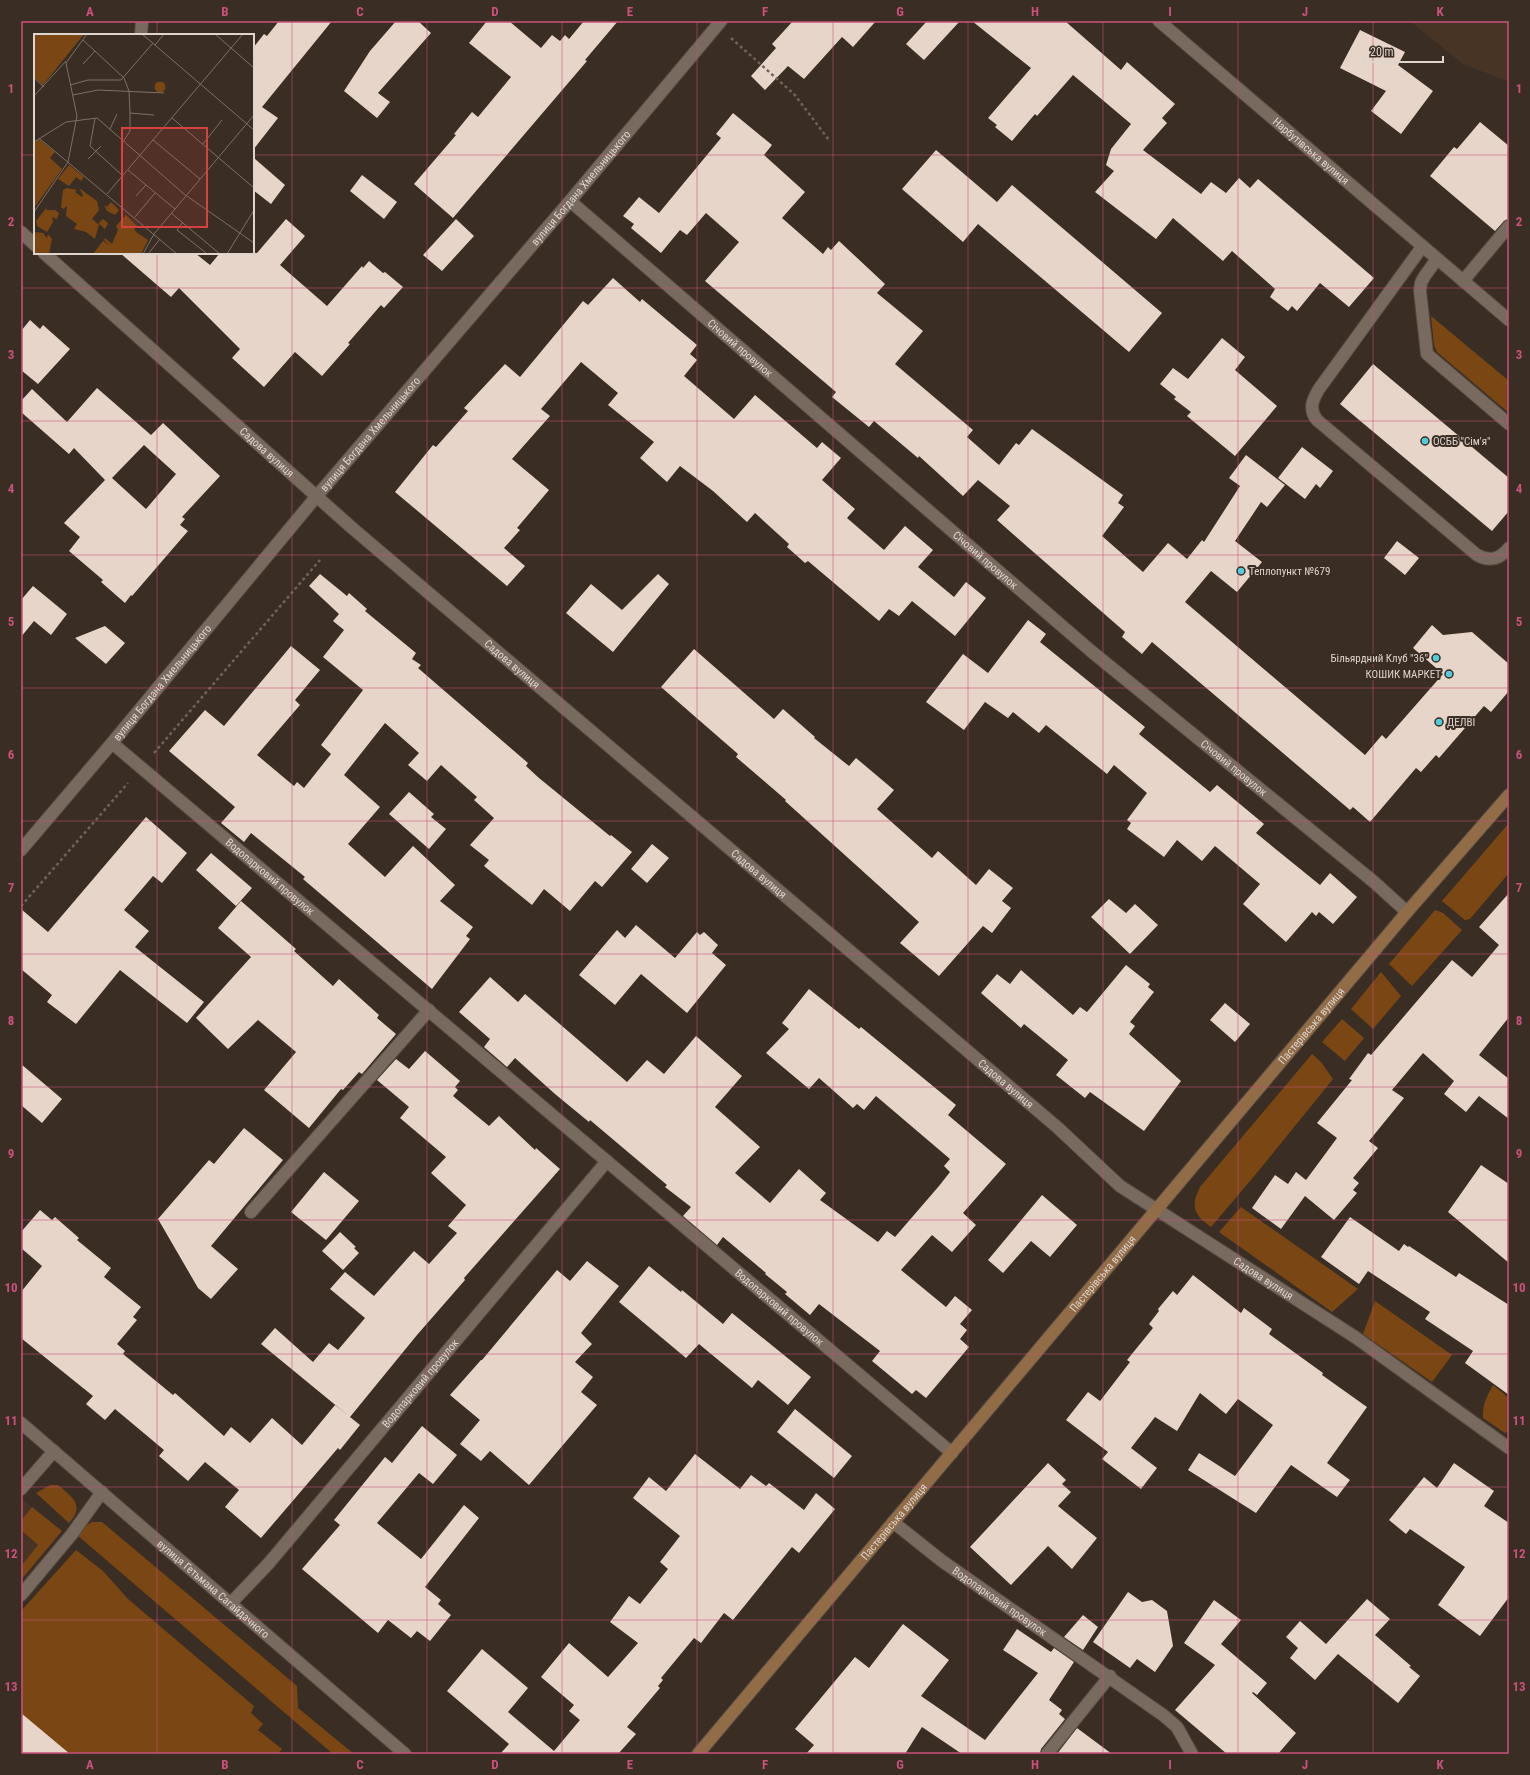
<svg xmlns="http://www.w3.org/2000/svg" width="1530" height="1775" font-family="'Roboto Condensed',sans-serif">
<rect width="100%" height="100%" fill="#3a2d23"/>
<!-- built -->
<path fill="#473425" d="M1410,21H1509V82L1463,64Z
M21,1498L32,1507L21,1521Z
M21,1530L38,1545L21,1566Z"/>
<!-- green -->
<path fill="#7a4714" d="M1431,316L1509,381V413L1437,352L1434,345Z
M1509,823V873L1470,919L1465,920L1442,901Z
M1435,910L1443,913L1462,930L1412,986L1389,964Z
M1381,972L1401,996L1373,1029L1351,1009Z
M1342,1019L1364,1038L1345,1061L1322,1042Z
M1312,1054L1321,1062L1333,1079L1256,1174L1211,1227C1194,1215 1190,1206 1200,1187Z
M1241,1207L1358,1289L1332,1312L1219,1232Z
M1375,1301L1452,1355L1432,1382L1363,1334Z
M1493,1385L1509,1398V1431L1505,1433L1483,1418C1482,1405 1487,1396 1493,1385Z
M50,1485H58C73,1498 85,1505 69,1523L36,1493Z
M32,1507L62,1531L21,1580V1566L38,1545L21,1530V1521Z
M92,1522H102L297,1686L298,1708L354,1754H333L77,1535L85,1526Z
M76,1550L103,1571L128,1599L254,1706L251,1713L263,1724L258,1730L282,1749L278,1754H21V1611Z"/>
<!-- building -->
<path fill="#e6d5c8" fill-rule="evenodd" d="M279,21H332L262,107L278,118L253,150V48L264,34L267,36Z
M396,21H418L431,33L378,93L390,102L377,118L344,91L370,51Z
M487,21H509L541,48L552,35L560,41L565,35L569,39L584,21H618L585,60L587,61L453,218L414,184L456,135L454,134L472,112L478,117L511,77L469,43Z
M793,21H876L853,47L842,37L804,79L788,66L765,90L751,76L776,48L772,44Z
M927,21H960L924,60L906,44Z
M972,21H1065L1121,70L1127,62L1175,104L1162,118L1167,123L1143,150L1201,194L1211,182L1226,193L1239,178L1250,188L1258,179L1374,278L1349,307L1320,283L1297,311L1292,306L1288,311L1270,297L1275,289L1232,251L1223,261L1173,218L1156,239L1095,192L1114,171L1106,165L1111,149L1131,124L1073,75L1037,116L1035,114L1012,141L995,127L997,125L988,118L1031,68Z
M1360,30L1405,52L1398,65L1433,91L1401,134L1371,111L1386,91L1340,68Z
M733,113L772,145L764,155L805,192L782,218L823,254L828,247L831,250L839,241L885,284L877,293L923,331L895,364L973,430L967,437L999,465L1016,443L1019,445L1032,429L1123,495L1118,503L1124,507L1102,536L1143,572L1168,543L1187,559L1202,540L1204,542L1240,486L1229,478L1246,455L1285,485L1267,507L1261,502L1235,541L1262,562L1237,592L1211,571L1185,602L1365,755L1382,735L1386,739L1443,674L1413,648L1432,625L1443,635L1472,632L1509,664V691L1491,712L1484,706L1439,758L1436,755L1421,772L1416,768L1370,822L1353,807L1350,810L1152,642L1142,654L1122,637L1125,632L997,520L1010,506L978,480L963,496L919,456L918,458L874,421L869,427L832,397L836,392L705,281L739,242L706,213L687,235L680,230L661,253L631,228L634,224L623,216L639,197L659,213L721,138L716,134Z
M1480,122L1509,146V219L1504,221L1495,231L1430,176L1454,147L1457,149Z
M936,150L997,202L1012,185L1162,313L1129,352L978,224L963,242L902,189Z
M253,157L285,185L271,204L253,190Z
M362,175L397,202L384,219L350,191Z
M286,219L305,236L280,265L327,306L362,266L363,268L369,261L383,273L385,272L403,287L384,308L381,305L348,343L350,344L322,376L295,352L264,387L232,358L240,349L179,288L171,297L120,253H195L210,265L220,253H257Z
M456,219L474,236L442,271L423,255Z
M613,278L640,302L642,299L697,345L690,354L697,360L684,376L734,419L755,395L817,448L822,442L841,458L822,480L855,509L847,518L884,550L905,526L933,550L918,567L954,597L966,582L986,598L955,636L912,601L899,616L889,609L879,621L808,561L805,563L787,547L789,544L755,513L747,522L713,491L680,466L667,482L640,458L654,442L608,405L618,393L581,362L541,409L550,416L512,459L549,490L517,528L520,530L504,548L525,566L507,586L395,492L433,445L436,447L468,411L464,408L505,364L520,377L583,301L588,305Z
M30,320L40,329L43,325L70,349L38,384L21,370V331Z
M1222,338L1245,357L1235,370L1277,406L1235,456L1187,416L1191,412L1174,399L1176,397L1160,384L1173,368L1188,379Z
M1373,364L1509,478V511L1492,531L1340,404Z
M97,388L151,435L163,423L220,476L182,517L185,519L180,525L188,531L132,596L131,595L125,603L101,582L103,580L69,551L80,537L64,523L105,480L74,448L69,454L21,412V401L32,389L67,422ZM144,445L176,474L146,509L112,478Z
M1302,447L1333,471L1320,488L1316,484L1305,499L1278,478Z
M1397,541L1419,558L1405,575L1384,558Z
M320,574L347,596L349,593L367,609L365,611L416,653L412,659L421,665L418,668L528,763L526,766L539,778L610,836L611,835L632,852L602,887L595,881L570,911L544,889L532,905L484,866L489,860L470,845L494,818L474,800L477,797L441,765L427,781L408,765L419,753L385,723L344,775L380,807L348,844L385,877L413,846L455,885L440,901L473,927L466,936L470,939L432,989L303,879L305,877L251,833L244,842L221,823L235,807L169,751L205,710L224,726L291,646L320,670L295,700L300,705L257,755L294,786L297,782L304,788L331,754L321,745L363,690L323,657L344,630L333,621L339,614L309,586Z
M658,574L669,584L613,652L566,613L591,584L622,610Z
M33,586L67,614L51,635L34,621L21,637V600Z
M1028,620L1046,634L1040,642L1145,727L1139,734L1210,792L1217,785L1264,824L1256,833L1320,885L1330,873L1357,897L1333,924L1319,912L1316,916L1312,912L1286,942L1243,904L1260,884L1215,846L1202,861L1177,840L1164,857L1127,829L1131,823L1127,820L1147,793L1114,765L1107,774L1046,725L1039,733L1013,712L1008,718L985,702L964,730L926,702L963,654L988,673Z
M105,626L125,643L106,664L75,638Z
M694,649L774,719L783,709L815,737L814,738L849,766L856,758L894,790L877,809L932,858L938,851L976,885L989,869L1013,888L1002,901L1011,908L992,933L983,926L939,976L900,943L919,922L785,801L786,800L736,757L738,754L661,687Z
M409,792L434,814L431,817L446,829L429,849L389,814Z
M146,817L187,853L162,883L153,876L124,910L149,931L135,947L204,1002L187,1023L120,970L76,1024L47,1002L52,995L21,969V909L48,932Z
M652,844L669,858L647,883L631,869Z
M211,853L252,888L236,906L196,870Z
M1509,893V1017L1479,1055L1509,1079V1119L1479,1096L1466,1112L1444,1094L1454,1081L1423,1053L1392,1090L1404,1098L1369,1141L1378,1148L1353,1178L1359,1183L1353,1190L1357,1193L1334,1220L1305,1196L1281,1229L1252,1208L1275,1175L1288,1184L1296,1172L1306,1180L1337,1138L1317,1123L1352,1080L1349,1079L1368,1053L1371,1055L1452,960L1472,977L1499,945L1479,927Z
M1109,899L1126,913L1135,904L1158,925L1130,954L1091,917Z
M241,901L296,949L294,951L333,986L339,979L379,1015L377,1018L396,1034L362,1074L359,1072L343,1090L341,1089L309,1128L264,1090L296,1052L258,1020L228,1049L196,1018L251,957L218,928Z
M636,925L675,958L697,932L700,935L704,932L718,945L712,953L726,965L687,1013L641,974L615,1005L579,975L617,930L625,938Z
M1126,965L1150,984L1148,987L1154,992L1130,1022L1135,1026L1129,1034L1181,1081L1144,1131L1090,1092L1085,1098L1056,1075L1068,1060L1024,1024L1021,1028L981,993L997,974L1010,984L1021,970L1073,1015L1080,1007L1087,1012Z
M490,977L518,1002L525,994L627,1082L647,1060L664,1074L696,1036L742,1076L715,1107L760,1147L735,1173L770,1203L799,1169L826,1193L820,1200L878,1242L887,1231L895,1237L939,1186L950,1172L944,1166L950,1159L876,1096L864,1110L857,1104L853,1108L819,1078L809,1089L766,1053L789,1029L782,1023L809,989L859,1029L861,1027L956,1105L948,1115L1006,1164L963,1213L976,1225L952,1252L932,1235L901,1270L946,1307L955,1296L972,1310L960,1324L967,1330L960,1339L969,1347L926,1398L916,1390L912,1394L872,1361L880,1351L819,1304L810,1315L785,1294L787,1292L765,1274L766,1273L723,1237L717,1245L683,1216L691,1207L665,1187L667,1185L590,1120L589,1122L555,1094L515,1058L507,1067L484,1047L490,1039L459,1012Z
M1225,1003L1250,1024L1235,1042L1210,1020Z
M425,1051L460,1081L455,1087L458,1090L453,1096L489,1126L499,1116L535,1150L536,1148L560,1169L464,1278L465,1280L417,1335L350,1417L261,1344L275,1328L313,1362L329,1343L338,1350L365,1318L330,1289L345,1272L374,1296L414,1251L429,1264L457,1233L448,1226L466,1205L431,1173L446,1157L400,1118L409,1107L377,1080L396,1059L409,1069Z
M21,1064L62,1099L42,1123L21,1105Z
M244,1128L283,1160L211,1246L238,1269L211,1299L198,1288L158,1219L209,1160L214,1164Z
M1481,1165L1509,1184V1263L1448,1212Z
M324,1172L359,1201L326,1240L291,1212Z
M1042,1195L1077,1225L1050,1257L1031,1241L1003,1273L988,1260Z
M40,1210L52,1220L55,1217L79,1238L77,1240L111,1268L104,1277L141,1307L133,1317L137,1320L117,1344L125,1351L123,1354L173,1395L175,1393L224,1436L231,1427L250,1443L272,1418L302,1445L335,1405L360,1425L340,1450L338,1448L261,1538L225,1507L239,1490L205,1462L188,1481L159,1456L164,1450L115,1409L105,1420L86,1404L93,1396L21,1338V1292L42,1266L21,1248V1232Z
M1350,1217L1399,1251L1404,1244L1408,1247L1409,1246L1456,1277L1459,1273L1509,1305V1395L1465,1363L1473,1351L1425,1319L1430,1312L1368,1271L1359,1284L1321,1257Z
M340,1232L356,1247L354,1248L359,1253L343,1270L322,1251Z
M587,1261L619,1286L581,1333L592,1344L575,1362L593,1377L581,1392L597,1405L529,1485L490,1451L481,1461L460,1444L480,1420L450,1395L481,1360H482L557,1270L570,1281Z
M649,1266L681,1292L682,1290L723,1324L732,1313L811,1377L788,1405L758,1380L752,1388L699,1344L686,1358L619,1302Z
M1193,1275L1241,1313L1244,1308L1272,1329L1269,1334L1323,1373L1322,1375L1367,1407L1327,1463L1350,1480L1337,1497L1291,1465L1256,1513L1188,1470L1199,1453L1235,1476L1273,1425L1238,1399L1226,1414L1200,1393L1177,1431L1155,1417L1131,1448L1157,1468L1141,1489L1102,1459L1108,1452L1066,1420L1088,1392L1100,1401L1130,1362L1127,1360L1153,1328L1149,1324L1159,1311L1158,1309L1173,1291L1177,1295Z
M795,1409L852,1456L834,1478L777,1432Z
M422,1426L457,1455L433,1484L419,1473L377,1523L421,1559L464,1505L479,1518L425,1587L441,1600L438,1604L451,1615L430,1641L417,1631L411,1638L388,1620L378,1633L302,1569L340,1525L334,1520L385,1457L392,1463Z
M695,1454L740,1489L751,1475L766,1486L769,1483L804,1510L816,1493L835,1509L799,1553L792,1547L733,1620L724,1613L701,1643L694,1638L661,1678L663,1680L658,1686L660,1688L627,1727L636,1734L618,1754H500L509,1744L447,1691L482,1649L528,1688L508,1712L554,1751L580,1720L569,1711L574,1705L541,1677L569,1643L608,1677L638,1643L610,1622L629,1596L640,1604L668,1569L660,1562L680,1536L633,1498L649,1477L666,1491Z
M1048,1463L1066,1480L1062,1484L1071,1492L1058,1506L1097,1538L1072,1569L1048,1546L1011,1585L970,1547Z
M1454,1463L1494,1491L1484,1506L1509,1523V1597L1480,1636L1438,1605L1465,1567L1410,1529L1406,1534L1389,1520L1424,1477L1437,1488Z
M1128,1592L1142,1602L1152,1600L1167,1611L1173,1646L1155,1672L1137,1659L1130,1668L1093,1642Z
M1367,1599L1390,1619L1375,1635L1411,1666L1409,1667L1420,1676L1398,1703L1338,1654L1315,1680L1290,1658L1298,1648L1286,1637L1300,1621L1326,1644Z
M1214,1600L1241,1620L1221,1644L1267,1683L1257,1695L1253,1692L1252,1693L1296,1733L1278,1754H1227L1175,1710L1215,1665L1184,1643Z
M1083,1615L1098,1627L1083,1650L1064,1637Z
M903,1624L949,1660L921,1696L985,1740L1038,1673L1003,1650L1017,1629L1051,1652L1054,1648L1074,1662L1049,1700L1062,1710L1059,1714L1065,1719L1041,1749L1040,1754H962L922,1727L905,1754H806L814,1745L795,1729L855,1657L869,1668Z
M21,1713L70,1754H21Z
M1077,1728L1112,1754H1057Z"/>
<g fill="none" stroke-linecap="round" stroke-linejoin="round">
<!-- service casing -->
<g stroke="#564b42" stroke-width="14">
<path id="service" d="M1422,247L1319,389C1313,399 1308,409 1317,420L1477,555C1490,562 1500,559 1509,548
M1437,259L1424,277L1421,283L1420,291L1427,354L1509,424
M21,1489L54,1451
M21,1595L72,1534L102,1492"/>
</g>
<!-- minor casing -->
<g stroke="#564b42" stroke-width="14">
<g id="minor">
<path id="s1" d="M1159,21L1509,320"/>
<path d="M141,35L142,21"/>
<path id="s2" d="M570,201L1091,651L1374,882L1407,912"/>
<path d="M21,232L35,245"/>
<path id="s3" d="M44,253L351,527L1057,1127L1120,1186L1355,1337L1509,1448"/>
<path d="M1463,281L1509,226"/>
<path id="s4" d="M112,743L952,1453"/>
<path id="s5" d="M21,850L112,743L316,497L570,201L721,21"/>
<path d="M251,1212L429,1010"/>
<path id="s6" d="M21,1423L405,1754"/>
<path id="s7" d="M893,1522L942,1561L1163,1715L1177,1727L1192,1754"/>
<path id="s8" d="M231,1603L269,1563L607,1161"/>
<path d="M1047,1754L1110,1676"/>
</g>
</g>
<!-- secondary casing -->
<g stroke="#564b42" stroke-width="14">
<g id="secondary">
<path id="s9" d="M698,1754L1407,912L1509,795"/>
</g>
</g>
<!-- path -->
<path stroke="#6f635b" stroke-width="2.5" stroke-dasharray="3 3" stroke-linecap="butt" d="M731,38L794,94L829,140
M154,753L320,560
M21,906L128,783"/>
<!-- service -->
<use href="#service" stroke="#796a5f" stroke-width="12"/>
<!-- minor -->
<use href="#minor" stroke="#796a5f" stroke-width="12"/>
<!-- secondary -->
<use href="#secondary" stroke="#916c47" stroke-width="12"/>
</g>
<!-- grid -->
<path fill="none" stroke="#ca517e" stroke-width="1" stroke-opacity="0.55" d="M157,21V35M292,21V1754M427,21V1754M562,21V1754M697,21V1754M833,21V1754M968,21V1754M1103,21V1754M1238,21V1754M1373,21V1754M21,155H35M253,155H1509M157,253V1754M21,288H1509M21,421H1509M21,555H1509M21,688H1509M21,821H1509M21,954H1509M21,1087H1509M21,1220H1509M21,1354H1509M21,1487H1509M21,1620H1509"/>
<!-- markers -->
<g fill="#54cade" stroke="#3a2d23" stroke-width="1.5">
<circle cx="1425" cy="441" r="4"/>
<circle cx="1241" cy="571" r="4"/>
<circle cx="1436" cy="658" r="4"/>
<circle cx="1449" cy="674" r="4"/>
<circle cx="1439" cy="722" r="4"/>
</g>
<g text-anchor="middle" stroke-width="4" stroke-linejoin="round" paint-order="stroke">
<!-- street labels -->
<g font-size="11" fill="#ded5cf" stroke="#3a2d23">
<text dy="4" stroke="none"><textPath href="#s1" startOffset="200">Нарбутівська вулиця</textPath></text>
<text dy="4" stroke="none"><textPath href="#s5" startOffset="867">вулиця Богдана Хмельницького</textPath></text>
<text dy="4" stroke="none"><textPath href="#s2" startOffset="225">Січовий провулок</textPath></text>
<text dy="4" stroke="none"><textPath href="#s5" startOffset="543">вулиця Богдана Хмельницького</textPath></text>
<text dy="4" stroke="none"><textPath href="#s3" startOffset="299">Садова вулиця</textPath></text>
<text dy="4" stroke="none"><textPath href="#s2" startOffset="549">Січовий провулок</textPath></text>
<text dy="4" stroke="none"><textPath href="#s3" startOffset="623">Садова вулиця</textPath></text>
<text dy="4" stroke="none"><textPath href="#s5" startOffset="219">вулиця Богдана Хмельницького</textPath></text>
<text dy="4" stroke="none"><textPath href="#s2" startOffset="873">Січовий провулок</textPath></text>
<text dy="4" stroke="none"><textPath href="#s3" startOffset="947">Садова вулиця</textPath></text>
<text dy="4" stroke="none"><textPath href="#s4" startOffset="207">Водопарковий провулок</textPath></text>
<text dy="4" stroke="none"><textPath href="#s9" startOffset="952">Пастерівська вулиця</textPath></text>
<text dy="4" stroke="none"><textPath href="#s3" startOffset="1271">Садова вулиця</textPath></text>
<text dy="4" stroke="none"><textPath href="#s9" startOffset="628">Пастерівська вулиця</textPath></text>
<text dy="4" stroke="none"><textPath href="#s3" startOffset="1595">Садова вулиця</textPath></text>
<text dy="4" stroke="none"><textPath href="#s4" startOffset="874">Водопарковий провулок</textPath></text>
<text dy="4" stroke="none"><textPath href="#s8" startOffset="290">Водопарковий провулок</textPath></text>
<text dy="4" stroke="none"><textPath href="#s9" startOffset="304">Пастерівська вулиця</textPath></text>
<text dy="4" stroke="none"><textPath href="#s6" startOffset="254">вулиця Гетьмана Сагайдачного</textPath></text>
<text dy="4" stroke="none"><textPath href="#s7" startOffset="133">Водопарковий провулок</textPath></text>
</g>
<!-- poi labels -->
<g font-size="11" fill="#ded5cf" stroke="#3a2d23" text-anchor="start">
<text x="1433" y="445">ОСББ "Сім'я"</text>
<text x="1249" y="575">Теплопункт №679</text>
<text x="1428" y="662" text-anchor="end">Більярдний Клуб "36"</text>
<text x="1441" y="678" text-anchor="end">КОШИК МАРКЕТ</text>
<text x="1447" y="726">ДЕЛВІ</text>
</g>
</g>
<!-- overview -->
<g transform="translate(34 34)">
<rect width="220" height="220" fill="#3a2d23"/>
<path d="M0,0H50L9,51L0,43ZM120.5 53a5.5 5.5 0 1 1 11 0a5.5 5.5 0 1 1-11 0ZM5,105L21,118L16,124L28,135L0,174V109ZM35,131L50,143L47,147L42,143L35,152L24,145ZM33,154L43,156L41,158L48,163L49,161L45,154L63,167L65,176L58,185L64,190L69,185L74,189L71,195L65,190L61,205L52,198L40,195L43,190L32,182L33,172L29,175L27,173L29,156ZM77,168L85,176L81,181L73,177L70,171L73,173ZM13,173L12,176H21L25,179L23,185L18,183L19,188L13,198L3,192L2,187ZM92,181L104,193L100,194L102,198L114,206L107,220H59L69,207L76,212L70,206L71,204L78,210L84,196L82,192ZM0,198L9,199L13,204L14,200L18,205L15,220H0Z" fill="#7a4714"/>
<path fill="none" stroke="#7c7068" stroke-width="1" d="M108,0L220,96M181,0L220,34M49,6L90,44L95,57L96,79V97L89,108M121,11L130,0M49,30L61,17M0,44L10,53M36,51L54,46H87L119,9M39,61L64,56L130,59M0,62L32,27M96,79L120,81M61,84L56,112L89,142M138,84L220,154M76,95L83,80M5,104L143,220M119,106L166,145M0,108L32,88L63,84L150,160L220,209M169,110L188,86M54,125L67,112M94,136L141,175M73,160L209,0M102,162L112,151M0,178L34,128L43,82L32,29L53,0M137,179L186,220M101,183L121,159M149,188L143,196L172,219M109,220L120,200L220,81M114,220L126,205M193,220L220,176"/>
<path fill="#d74241" fill-opacity="0.15" stroke="#d74241" stroke-width="2" d="M88,94H173V193H88Z"/>
<rect width="220" height="220" fill="none" stroke="#ded5cf" stroke-width="2"/>
</g>
<!-- border -->
<rect width="1530" height="1775" fill="none" stroke="#3a2d23" stroke-width="44"/>
<!-- scale -->
<path d="M1364 56v6h79v-6" fill="none" stroke="#ded5cf" stroke-width="2"/>
<text x="1370" y="56" font-size="12" fill="#ded5cf" stroke="#3a2d23" stroke-width="3" paint-order="stroke">20 m</text>
<rect x="22" y="22" width="1486" height="1731" fill="none" stroke="#ca517e" stroke-width="1.5"/>
<g font-size="13" text-anchor="middle" font-weight="bold" fill="#ca517e">
<text x="90" y="16">A</text>
<text x="225" y="16">B</text>
<text x="360" y="16">C</text>
<text x="495" y="16">D</text>
<text x="630" y="16">E</text>
<text x="765" y="16">F</text>
<text x="900" y="16">G</text>
<text x="1035" y="16">H</text>
<text x="1170" y="16">I</text>
<text x="1305" y="16">J</text>
<text x="1440" y="16">K</text>
<text x="11" y="93">1</text>
<text x="1519" y="93">1</text>
<text x="11" y="226">2</text>
<text x="1519" y="226">2</text>
<text x="11" y="359">3</text>
<text x="1519" y="359">3</text>
<text x="11" y="493">4</text>
<text x="1519" y="493">4</text>
<text x="11" y="626">5</text>
<text x="1519" y="626">5</text>
<text x="11" y="759">6</text>
<text x="1519" y="759">6</text>
<text x="11" y="892">7</text>
<text x="1519" y="892">7</text>
<text x="11" y="1025">8</text>
<text x="1519" y="1025">8</text>
<text x="11" y="1158">9</text>
<text x="1519" y="1158">9</text>
<text x="11" y="1292">10</text>
<text x="1519" y="1292">10</text>
<text x="11" y="1425">11</text>
<text x="1519" y="1425">11</text>
<text x="11" y="1558">12</text>
<text x="1519" y="1558">12</text>
<text x="11" y="1691">13</text>
<text x="1519" y="1691">13</text>
<text x="90" y="1769">A</text>
<text x="225" y="1769">B</text>
<text x="360" y="1769">C</text>
<text x="495" y="1769">D</text>
<text x="630" y="1769">E</text>
<text x="765" y="1769">F</text>
<text x="900" y="1769">G</text>
<text x="1035" y="1769">H</text>
<text x="1170" y="1769">I</text>
<text x="1305" y="1769">J</text>
<text x="1440" y="1769">K</text>
</g>
</svg>
